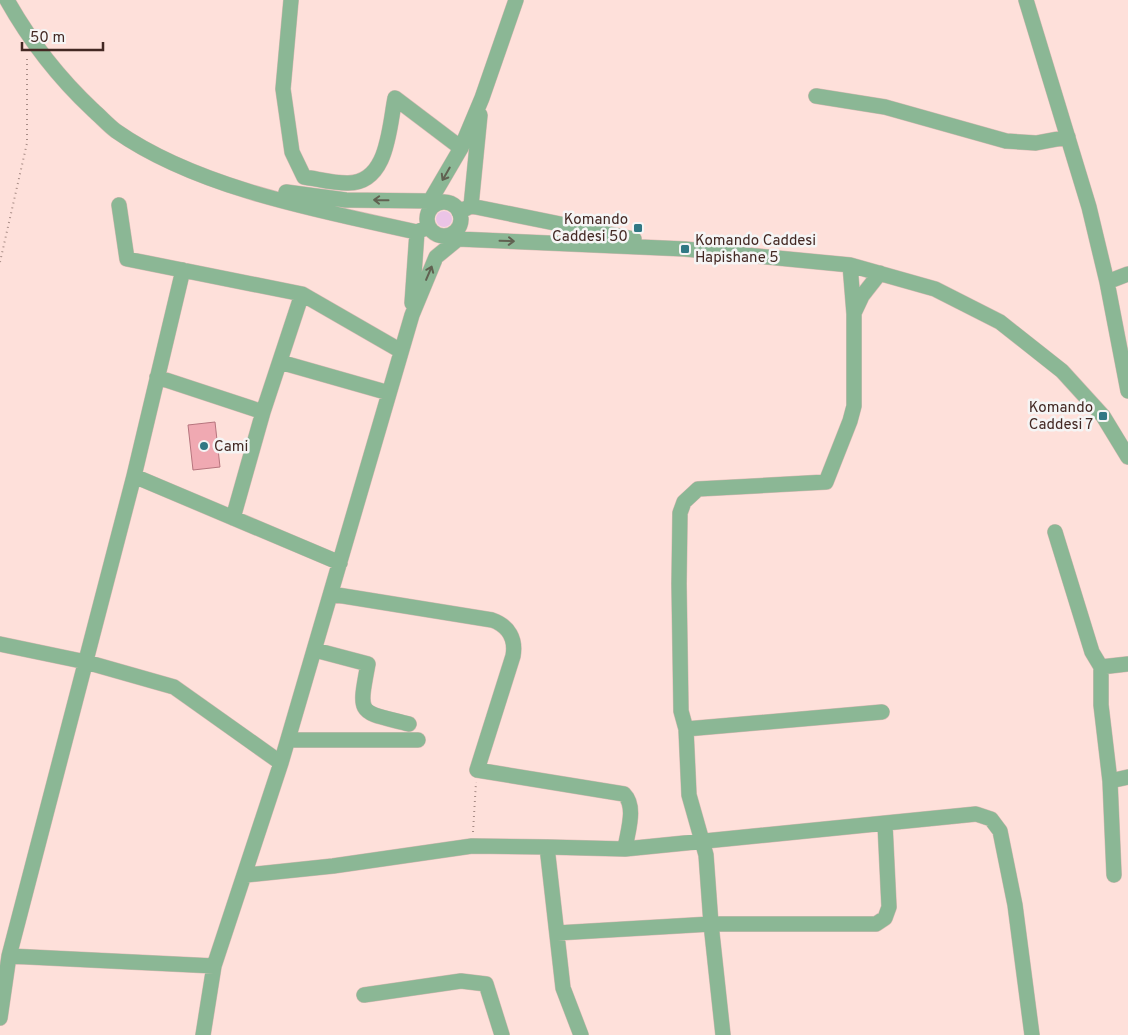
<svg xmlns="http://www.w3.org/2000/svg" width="1128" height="1035" font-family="Overpass,sans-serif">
<rect width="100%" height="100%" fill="#fee0da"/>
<!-- green -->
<path fill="#ebc4e6" d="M436 219a8 8 0 1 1 16 0a8 8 0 1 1-16 0Z"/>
<!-- building -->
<path fill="#f0a9b2" stroke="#b7757e" d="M215,422L220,467L193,470L188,425Z"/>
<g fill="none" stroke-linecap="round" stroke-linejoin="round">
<!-- minor casing -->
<g stroke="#d9bbb5" stroke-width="16">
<path id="minor" d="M7,0C30,41 59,78 93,110C101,117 108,125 116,131C197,188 321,211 417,232L428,227
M291,0L283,89L292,152L304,177C318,179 333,183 347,183C388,184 389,128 395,98L461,148
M1026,0L1089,207L1107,282L1128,391
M816,96L885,107L1006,141L1036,143L1068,137
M286,192L346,200L430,201
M430,201L461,148L482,98L516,0
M427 219a17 17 0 1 1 34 0a17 17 0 1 1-34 0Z
M119,205L127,259L302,294L401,351
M471,206L480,115
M459,212L471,206L634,239
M451,235L458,239L685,249L850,265L935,289L1000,322L1062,371L1103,416L1128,457
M1107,282L1128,274
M412,303L417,232
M854,313L862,296L880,273
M280,362L389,393
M157,377L263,412
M134,476L340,563
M233,518L263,412L302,294
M1055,532L1092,652L1101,667V705L1110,781
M331,594L492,620C509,626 516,639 513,656L477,770L624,794C637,807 627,833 625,849
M0,644L86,662L174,687L281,763
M315,650L368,664C358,717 358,711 409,724
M1101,667L1128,664
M686,729L882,712
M288,740H418
M246,875L333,866L472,846L547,847
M1114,875L1110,781L1128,777
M557,933L711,924H876L885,918L889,907L885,824
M9,956L214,966
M364,995L461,981L486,984L502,1035
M0,1018L9,956L134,476L183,270
M203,1035L214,966L281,763L412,315L436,257L458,239
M581,1035L563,988L547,847L625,849L976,814L991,819L1000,831L1015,905L1032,1035
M723,1035L711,924L706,855L689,795L686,729L681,711L679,584L680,513L684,502L698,489L826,482L850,421L854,406V314L850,265"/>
</g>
<!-- path -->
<path stroke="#a88c86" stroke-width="2" stroke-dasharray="1 4" stroke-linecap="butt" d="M0,262L27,143V56
M473,832L476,782"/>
<!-- minor -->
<use href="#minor" stroke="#8bb795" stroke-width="15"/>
</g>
<!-- one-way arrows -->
<defs><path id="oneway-shaft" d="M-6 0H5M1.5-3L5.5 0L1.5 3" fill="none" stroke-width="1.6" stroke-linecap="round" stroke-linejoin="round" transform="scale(1.25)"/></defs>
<g stroke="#606151">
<use href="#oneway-shaft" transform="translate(446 174) rotate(120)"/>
<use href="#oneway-shaft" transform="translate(381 200) rotate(-179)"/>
<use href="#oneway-shaft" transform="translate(507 241) rotate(2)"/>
<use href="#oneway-shaft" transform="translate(429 273) rotate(-67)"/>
</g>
<!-- markers -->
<g fill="#317884" stroke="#f5f5f5" stroke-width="2">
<rect x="633" y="223" width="10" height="10" rx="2.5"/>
<rect x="680" y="244" width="10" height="10" rx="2.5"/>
<rect x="1098" y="411" width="10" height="10" rx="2.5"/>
<circle cx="204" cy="446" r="5"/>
</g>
<g text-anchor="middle" stroke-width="5" stroke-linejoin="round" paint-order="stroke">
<!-- poi labels -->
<g font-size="15" fill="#432823" stroke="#f5f5f5" text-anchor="end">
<text x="628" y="224">Komando<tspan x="628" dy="17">Caddesi 50</tspan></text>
<text x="695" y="245" text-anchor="start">Komando Caddesi<tspan x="695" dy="17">Hapishane 5</tspan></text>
<text x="1093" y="412">Komando<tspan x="1093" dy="17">Caddesi 7</tspan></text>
<text x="214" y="451" text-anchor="start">Cami</text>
</g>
</g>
<!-- scale -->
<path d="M22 42v8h81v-8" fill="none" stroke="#432823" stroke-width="2.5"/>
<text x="30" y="42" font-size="15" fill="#432823" stroke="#f5f5f5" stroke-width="4" paint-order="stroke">50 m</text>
</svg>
